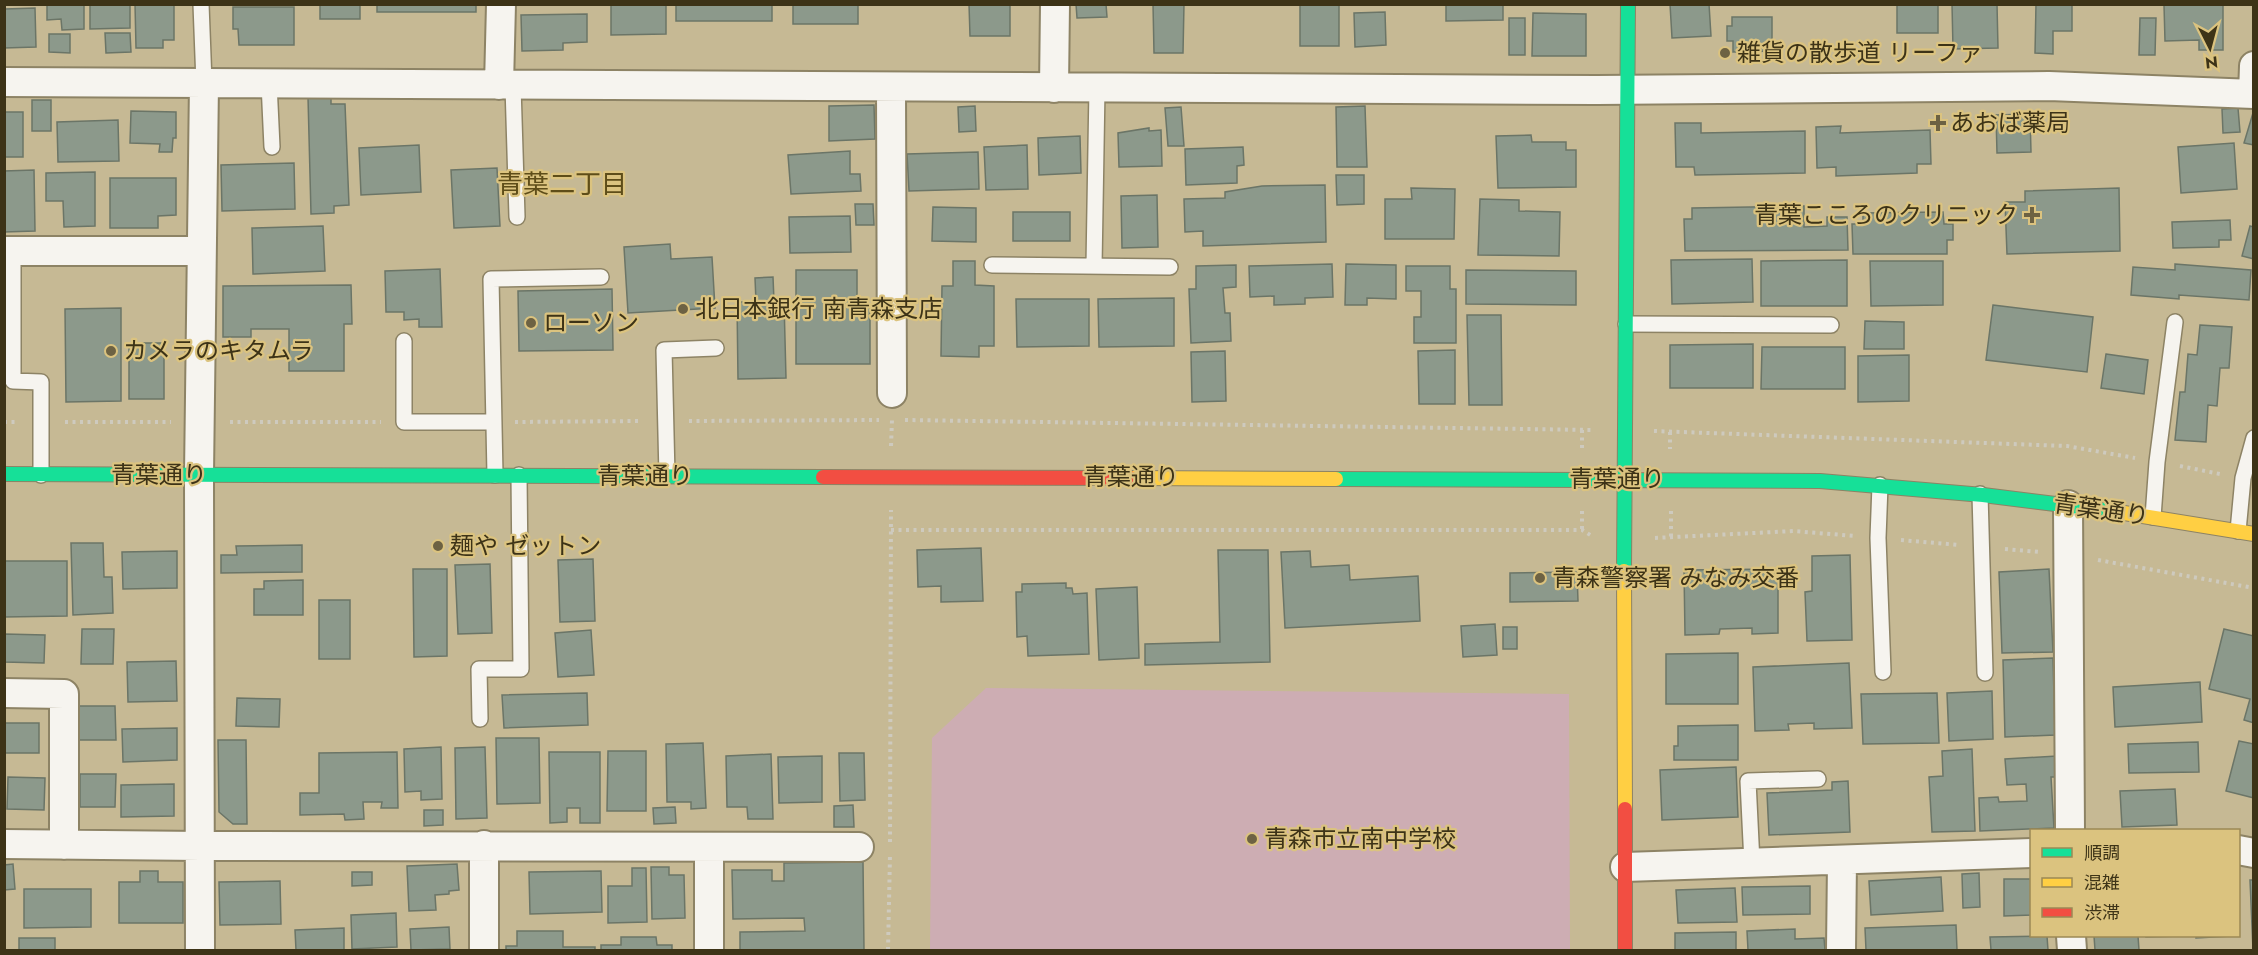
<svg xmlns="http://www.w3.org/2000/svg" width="2258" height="955" font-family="Jost,'Noto Sans JP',sans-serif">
<rect width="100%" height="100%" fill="#c6b994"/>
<!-- green -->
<path fill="#cdadb3" d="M986,688L1569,694L1570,950H930L932,738Z"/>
<!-- building -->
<path fill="#8c998b" stroke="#6b7567" stroke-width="1.5" d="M47,4H84V29L62,30L61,19L47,20Z
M90,4H130V28L90,29Z
M135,4H174V40H163V48H136Z
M320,4H360V19H320Z
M377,4H476V12H377Z
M611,4H666V34L611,35Z
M676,4H772V21H676Z
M793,4H858V24H793Z
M969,4H1010V36H970Z
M1076,4H1106L1107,17L1077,18Z
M1153,4H1184L1183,53H1154Z
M1300,4H1339V46H1300Z
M1446,4H1503V20L1446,21Z
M1670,4H1709L1711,36L1672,38Z
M1897,4H1938V33H1897Z
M1952,4H1997L1998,48L1953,49Z
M2036,4H2072V31H2053V54L2035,53Z
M2223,4V50H2199V40L2165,41L2164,5Z
M233,7H294V45H239L238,29H233Z
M35,8L36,47L4,48L5,9Z
M1385,12L1386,45L1355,47L1354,13Z
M1533,13L1586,14V56H1532Z
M587,14V42L563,43V50L522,51L521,15Z
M1732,17H1772V51L1733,52V41H1727V26H1732Z
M1509,18H1525V55H1509Z
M2140,18H2156L2155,55H2139Z
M105,33H130L131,52L106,53Z
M49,34H70V53L49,52Z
M331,96V104H345L349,205L334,206V213L311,214L308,97Z
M32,100H51V131H32Z
M874,105L875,139L829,141V106Z
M975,106L976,131L959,132L958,107Z
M1365,106L1367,167H1337L1336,107Z
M1181,107L1184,146H1168L1165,108Z
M2238,108L2240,132L2223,133L2222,109Z
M131,111L176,112V138H173L172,152H159L160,144L130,143Z
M4,112H23V157H4Z
M2253,113H2254V145L2244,143Z
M2030,114L2031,152L1997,153L1996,115Z
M118,120L119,161L58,162L57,122Z
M1675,123H1701V133L1805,131V173L1695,175L1694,167H1676Z
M1841,126L1840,133L1930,130L1931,164H1917V173L1836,176V167L1817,168L1816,127Z
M1149,128V131L1161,130L1162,166L1119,167L1118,133Z
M1531,135L1532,142H1566V150H1576V187L1498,188L1496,136Z
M1080,136L1081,173L1039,175L1038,138Z
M2234,143L2237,189L2181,193L2178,147Z
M419,145L421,192L361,195L359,148Z
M1027,145L1028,189L986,190L984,147Z
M1243,147L1244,165L1237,166V183L1186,185L1185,149Z
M850,151V174H860L861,191L791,194L788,155Z
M978,152L979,189L909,191L907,154Z
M294,163L295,209L222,211L221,165Z
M497,168L500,226L454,228L451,170Z
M34,170L35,231L4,232V171Z
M95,172V226L64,227L63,201H46V173Z
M1336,175H1364V204L1337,205Z
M110,178H176V215L158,216V228H110Z
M1325,185L1326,242L1203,246V231L1185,232L1184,199L1225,198V192L1262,186Z
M1411,188L1455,189L1454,239H1385V199H1412Z
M2119,188L2120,251L2007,254L2005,202H2025V191Z
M1157,195L1158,247L1122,248L1121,196Z
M1480,199L1519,200V211L1560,212L1559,256L1478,255Z
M855,204H873L874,225H856Z
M1804,206V227L1827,226V217H1847L1848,250L1685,251L1684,219H1692V208Z
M933,207L976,208V242L932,241Z
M1013,212H1070V241H1013Z
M1943,212L1944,224H1953V240H1947V254H1853L1852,224H1863V213Z
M850,216L851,252L790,253L789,217Z
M2230,220L2231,240H2219V247L2173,248L2172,222Z
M323,226L325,271L253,274L252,228Z
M2250,226L2254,227V259L2242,256Z
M670,244L671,259L712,257L715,308L628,313L624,247Z
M1752,259L1753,302L1672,304L1671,260Z
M1847,260V306H1761V261Z
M953,261H975V285L994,286V346H979V357L941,356L942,286H953Z
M1870,261H1943V305L1871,306Z
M1332,264L1333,297L1305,298V304L1274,305V296L1250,297L1249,266Z
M1346,264L1396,265V299L1367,298V305H1345Z
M2175,264L2251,270L2249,300L2179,295V299L2131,295L2133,267L2175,270Z
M1236,265V287L1223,288L1225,313H1230L1231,341L1191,343L1189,289H1196V266Z
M1406,266H1450V289H1456V343H1414V317H1421V291H1406Z
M440,269L442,327H419V319L404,320V312H386L385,271Z
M796,270H857V305H870V364H796Z
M1466,270L1576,271V305L1466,304Z
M773,277L774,301H784L786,378L738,379L737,302H756L755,278Z
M351,285L352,324H344V371H289V329H251V337H223V286Z
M612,289L613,350L519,351L518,291Z
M1174,298V346L1099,347L1098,299Z
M1016,299H1089V346L1017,347Z
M1993,305L2093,317L2087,372L1986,360Z
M121,308V401L66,402L65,309Z
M1467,315H1501L1502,405H1469Z
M1865,321L1904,322V349H1864Z
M2200,325L2232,327L2229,368H2220L2217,406L2208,405L2206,442L2175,440L2180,392H2185L2188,354L2197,355Z
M129,343H164V399H129Z
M1753,344V388H1670V345Z
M1762,347H1845V389H1761Z
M1455,350V404H1419L1418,351Z
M1225,351L1226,401L1192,402L1191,352Z
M2106,354L2148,360L2144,394L2101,388Z
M1909,355V401L1858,402V356Z
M71,543H103L104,577H112L113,613L73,615Z
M302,545V572L221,573V555H237L236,546Z
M981,548L983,601L941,602V586L918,587L917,550Z
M1218,550H1268L1270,662L1145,665V644L1220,642Z
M177,551V588L123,589L122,552Z
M1310,551L1311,567L1349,565L1350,580L1418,576L1420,621L1285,628L1281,552Z
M1850,555L1852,640L1807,641L1805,592L1812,591V556Z
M593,559L595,621L560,622L558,560Z
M4,561H67V616L4,617Z
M490,564L492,633L458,634L455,565Z
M413,569H447V656L414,657Z
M1778,569V633L1752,634V628L1720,629L1719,634L1685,635L1684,570Z
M2049,569L2053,652L2002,653L1999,572Z
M1577,572L1578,601L1510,602V573Z
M303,580V615H254V589H264V581Z
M1066,583V588H1072L1073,594L1087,593L1089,654L1028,656L1027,636L1017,637L1016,592H1022V584Z
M1137,587L1139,658L1099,660L1096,589Z
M319,600H350V659H319Z
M1495,624L1497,655L1463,657L1461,626Z
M1503,627H1517V649H1503Z
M82,629H114L113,664H81Z
M2224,629L2254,636V723L2244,720L2250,699L2209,689Z
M591,630L594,675L558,677L555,633Z
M4,634L45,635L44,663L4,662Z
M1738,653V704H1666V654Z
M2053,658L2055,735L2005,737L2003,660Z
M176,661L177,701L128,702L127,662Z
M1849,663L1852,728L1814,729V723L1788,724L1789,730L1755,731L1753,667Z
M2200,682L2202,722L2115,727L2113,687Z
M1992,691L1993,739L1949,741L1947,693Z
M587,693L588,725L504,728L502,695Z
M1937,693L1939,743L1863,744L1861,694Z
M237,698L280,699L279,727L236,726Z
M78,706H115L116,740H78Z
M4,723H39V753H4Z
M1738,725V760H1674V746H1678V726Z
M177,728V760L123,762L122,729Z
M496,738H539L540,803L497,804Z
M218,740H246L247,824H233L219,812Z
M2239,741L2254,744V798L2226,791Z
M2198,742L2199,772L2129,773L2128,744Z
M703,743L706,808L691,809V802H667L666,744Z
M441,747L442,799L421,800V791L405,792L404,749Z
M485,747L487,818L456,819L455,748Z
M1972,749L1975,831L1932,832L1929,777L1943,776L1942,751Z
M608,751H646V811H607Z
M397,752L398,808H381L382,802H363L364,819L345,820L344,814L300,815V793H319V753Z
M549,752H600V823H580V808H567V822L550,823Z
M839,753H864L865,800L840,801Z
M771,754L773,819H748L747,807H727L726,756Z
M822,756V802L779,803L778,757Z
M2057,756L2058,777H2051L2054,828L1980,831L1979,798L1998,797L1999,802L2027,801L2026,784L2007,785L2005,759Z
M1736,767L1738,817L1662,820L1660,770Z
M80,774H116L115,807H80Z
M8,777L45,778L44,810L7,809Z
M1848,781L1850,832L1769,835L1767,793L1832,790V782Z
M174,784V816L121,817V785Z
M2175,789L2177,825L2122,827L2120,791Z
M853,805L854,827H834V806Z
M675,807L676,823L654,824L653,808Z
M424,810H443V825L424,826Z
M863,862L864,950H740V932L805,931L804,918L733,919L732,870H772V881H784V863Z
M13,864L15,889L4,890V865Z
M457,864L459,890L449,891V894L435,895L436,910L409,911L407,866Z
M651,867H669V875H684L685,918L652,919Z
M632,868H646L647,922L608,923V886H632Z
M140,871H158V882H183V923H119V882H140Z
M601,871L602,912L530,914L529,872Z
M352,872H372V885L352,886Z
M1979,873L1980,907L1963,908L1962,874Z
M1941,877L1943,911L1871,915L1869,881Z
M2004,879H2032V915L2004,916Z
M2250,880H2254V950H2253Z
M280,881L281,924L220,925L219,882Z
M1810,886V914L1743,915L1742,887Z
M1735,888L1737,922L1678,923L1676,890Z
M24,889H91V927L24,928Z
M396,913L397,947L352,949L351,915Z
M1956,925L1957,950H1866L1865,928Z
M449,927L450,949L411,950L410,929Z
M344,928V950H296L295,930Z
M1795,929V939L1824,938L1825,950H1748L1747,931Z
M517,931H563V947H595V950H506V946H517Z
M1736,932V950H1675V933Z
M2047,936L2048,950H1991L1990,937Z
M2094,936H2138L2139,950H2095Z
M2146,936H2182L2146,937Z
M2196,936H2232L2196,938Z
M621,937H656L657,945H672V950H601V945H621Z
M19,938H55V950H19Z"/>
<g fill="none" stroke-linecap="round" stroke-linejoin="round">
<!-- lane casing -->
<g stroke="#8d8365" stroke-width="18">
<path id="lane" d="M201,4L204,83
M269,83L272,147
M513,86L517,217
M13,251V381L41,382V475
M992,265L1170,267
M1094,266L1097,88
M1626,324L1831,325
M404,341V422H494
M495,475L491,279L601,277
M667,476L664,350L716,348
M1880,485L1878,538L1883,672
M1980,494L1985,673
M2153,517L2157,462L2175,322
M2238,531L2243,478L2254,438
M480,719L479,669H521L519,475
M1752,863L1748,781L1818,779"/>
</g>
<!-- street casing -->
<g stroke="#8d8365" stroke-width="32">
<path id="street" d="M4,82L1597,90L2049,86L2254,94
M499,85L501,4
M891,88L892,393
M1054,88L1055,4
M2253,94L2254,66
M4,251H201
M2068,505L2070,830
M4,693L64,694V845
M4,844L201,846L859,847
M709,847V950
M2238,850L2254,853
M1625,867L2032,853
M2071,936L2072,950
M200,950L199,475L204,83
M484,950V845
M1841,950L1842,861"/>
</g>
<!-- fast casing -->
<g stroke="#8d8365" stroke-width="16">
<path id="fast" d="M4,474L823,477
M1336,479L1820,481L1983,495L2112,511
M1624,571L1628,4"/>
</g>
<!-- slow casing -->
<g stroke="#8d8365" stroke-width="16">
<path id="slow" d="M1130,478L1336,479
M2112,511L2254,534
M1624,571L1625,809"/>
</g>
<!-- jam casing -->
<g stroke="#8d8365" stroke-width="16">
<path id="jam" d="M823,477L1130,478
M1625,809V950"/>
</g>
<!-- path -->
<path stroke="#cecabe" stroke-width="4" stroke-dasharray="3 4.5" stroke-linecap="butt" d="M905,420L1593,430
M689,421L879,420
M4,422H18
M65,422H171
M230,422H381
M515,422L642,421
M1582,430V450
M1654,431L2067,446L2135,458
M1670,432V449
M891,446L892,420
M2180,466L2220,474
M1582,511V530
M1671,511V537
M891,530H1582L1592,536
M1655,538L1793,531L1855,536
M1901,540L1959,545
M2005,549L2040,552
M2098,560L2254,588
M890,842L891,510
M888,950L890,855"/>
<!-- lane -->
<use href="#lane" stroke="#f6f4ef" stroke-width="15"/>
<!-- street -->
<use href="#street" stroke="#f6f4ef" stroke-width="28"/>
<!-- fast -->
<use href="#fast" stroke="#16e098" stroke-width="14"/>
<!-- slow -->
<use href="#slow" stroke="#ffcf43" stroke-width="14"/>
<!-- jam -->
<use href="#jam" stroke="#f24e42" stroke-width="14"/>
</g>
<!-- markers -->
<g fill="#6d6243" stroke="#dbc37f" stroke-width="2">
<circle cx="1725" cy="53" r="6"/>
<path d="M1935 114h6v6h6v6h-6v6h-6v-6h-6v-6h6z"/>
<path d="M2029 206h6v6h6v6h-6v6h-6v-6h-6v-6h6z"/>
<circle cx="683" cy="309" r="6"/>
<circle cx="531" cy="323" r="6"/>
<circle cx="111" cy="351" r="6"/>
<circle cx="438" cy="546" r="6"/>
<circle cx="1540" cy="578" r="6"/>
<circle cx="1252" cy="839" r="6"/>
</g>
<g text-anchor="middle" stroke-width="4.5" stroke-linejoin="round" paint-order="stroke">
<!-- poi labels -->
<g font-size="24" fill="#3d3317" stroke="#dbc37f" text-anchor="start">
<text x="1737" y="61">雑貨の散歩道 リーファ</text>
<text x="1950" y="131">あおば薬局</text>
<text x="2018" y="223" text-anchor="end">青葉こころのクリニック</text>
<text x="695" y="317">北日本銀行 南青森支店</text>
<text x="543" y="331">ローソン</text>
<text x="123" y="359">カメラのキタムラ</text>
<text x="450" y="554">麺や ゼットン</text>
<text x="1552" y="586">青森警察署 みなみ交番</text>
<text x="1264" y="847">青森市立南中学校</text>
</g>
<!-- street labels -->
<g font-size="24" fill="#3d3317" stroke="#dbc37f">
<text x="159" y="483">青葉通り</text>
<text x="645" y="484">青葉通り</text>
<text x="1131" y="485">青葉通り</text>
<text x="1617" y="487">青葉通り</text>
<text transform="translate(2101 510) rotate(8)" y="8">青葉通り</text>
</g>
<!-- neighbourhood labels -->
<g font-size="26" fill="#5e4d19" stroke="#dbc37f">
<text x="562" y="193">青葉二丁目</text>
</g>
</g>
<!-- border -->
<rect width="2258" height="955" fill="none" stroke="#3d3317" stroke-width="12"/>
<!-- legend -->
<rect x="2030" y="829" width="210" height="108" fill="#dbc37f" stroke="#9c8955" stroke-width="1.5"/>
<rect x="2042" y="848" width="30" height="9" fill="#16e098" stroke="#9c8955" stroke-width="1.5"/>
<text x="2084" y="859" font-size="18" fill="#3d3317">順調</text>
<rect x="2042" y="878" width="30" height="9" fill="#ffcf43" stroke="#9c8955" stroke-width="1.5"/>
<text x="2084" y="889" font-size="18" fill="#3d3317">混雑</text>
<rect x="2042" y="908" width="30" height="9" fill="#f24e42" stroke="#9c8955" stroke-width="1.5"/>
<text x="2084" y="919" font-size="18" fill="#3d3317">渋滞</text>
<!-- north arrow -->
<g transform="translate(2210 48) rotate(174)" stroke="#dbc37f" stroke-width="4.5" paint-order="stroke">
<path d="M0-4.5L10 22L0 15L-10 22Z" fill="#3d3317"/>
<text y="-9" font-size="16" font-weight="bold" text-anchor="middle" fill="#3d3317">N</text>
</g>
</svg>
